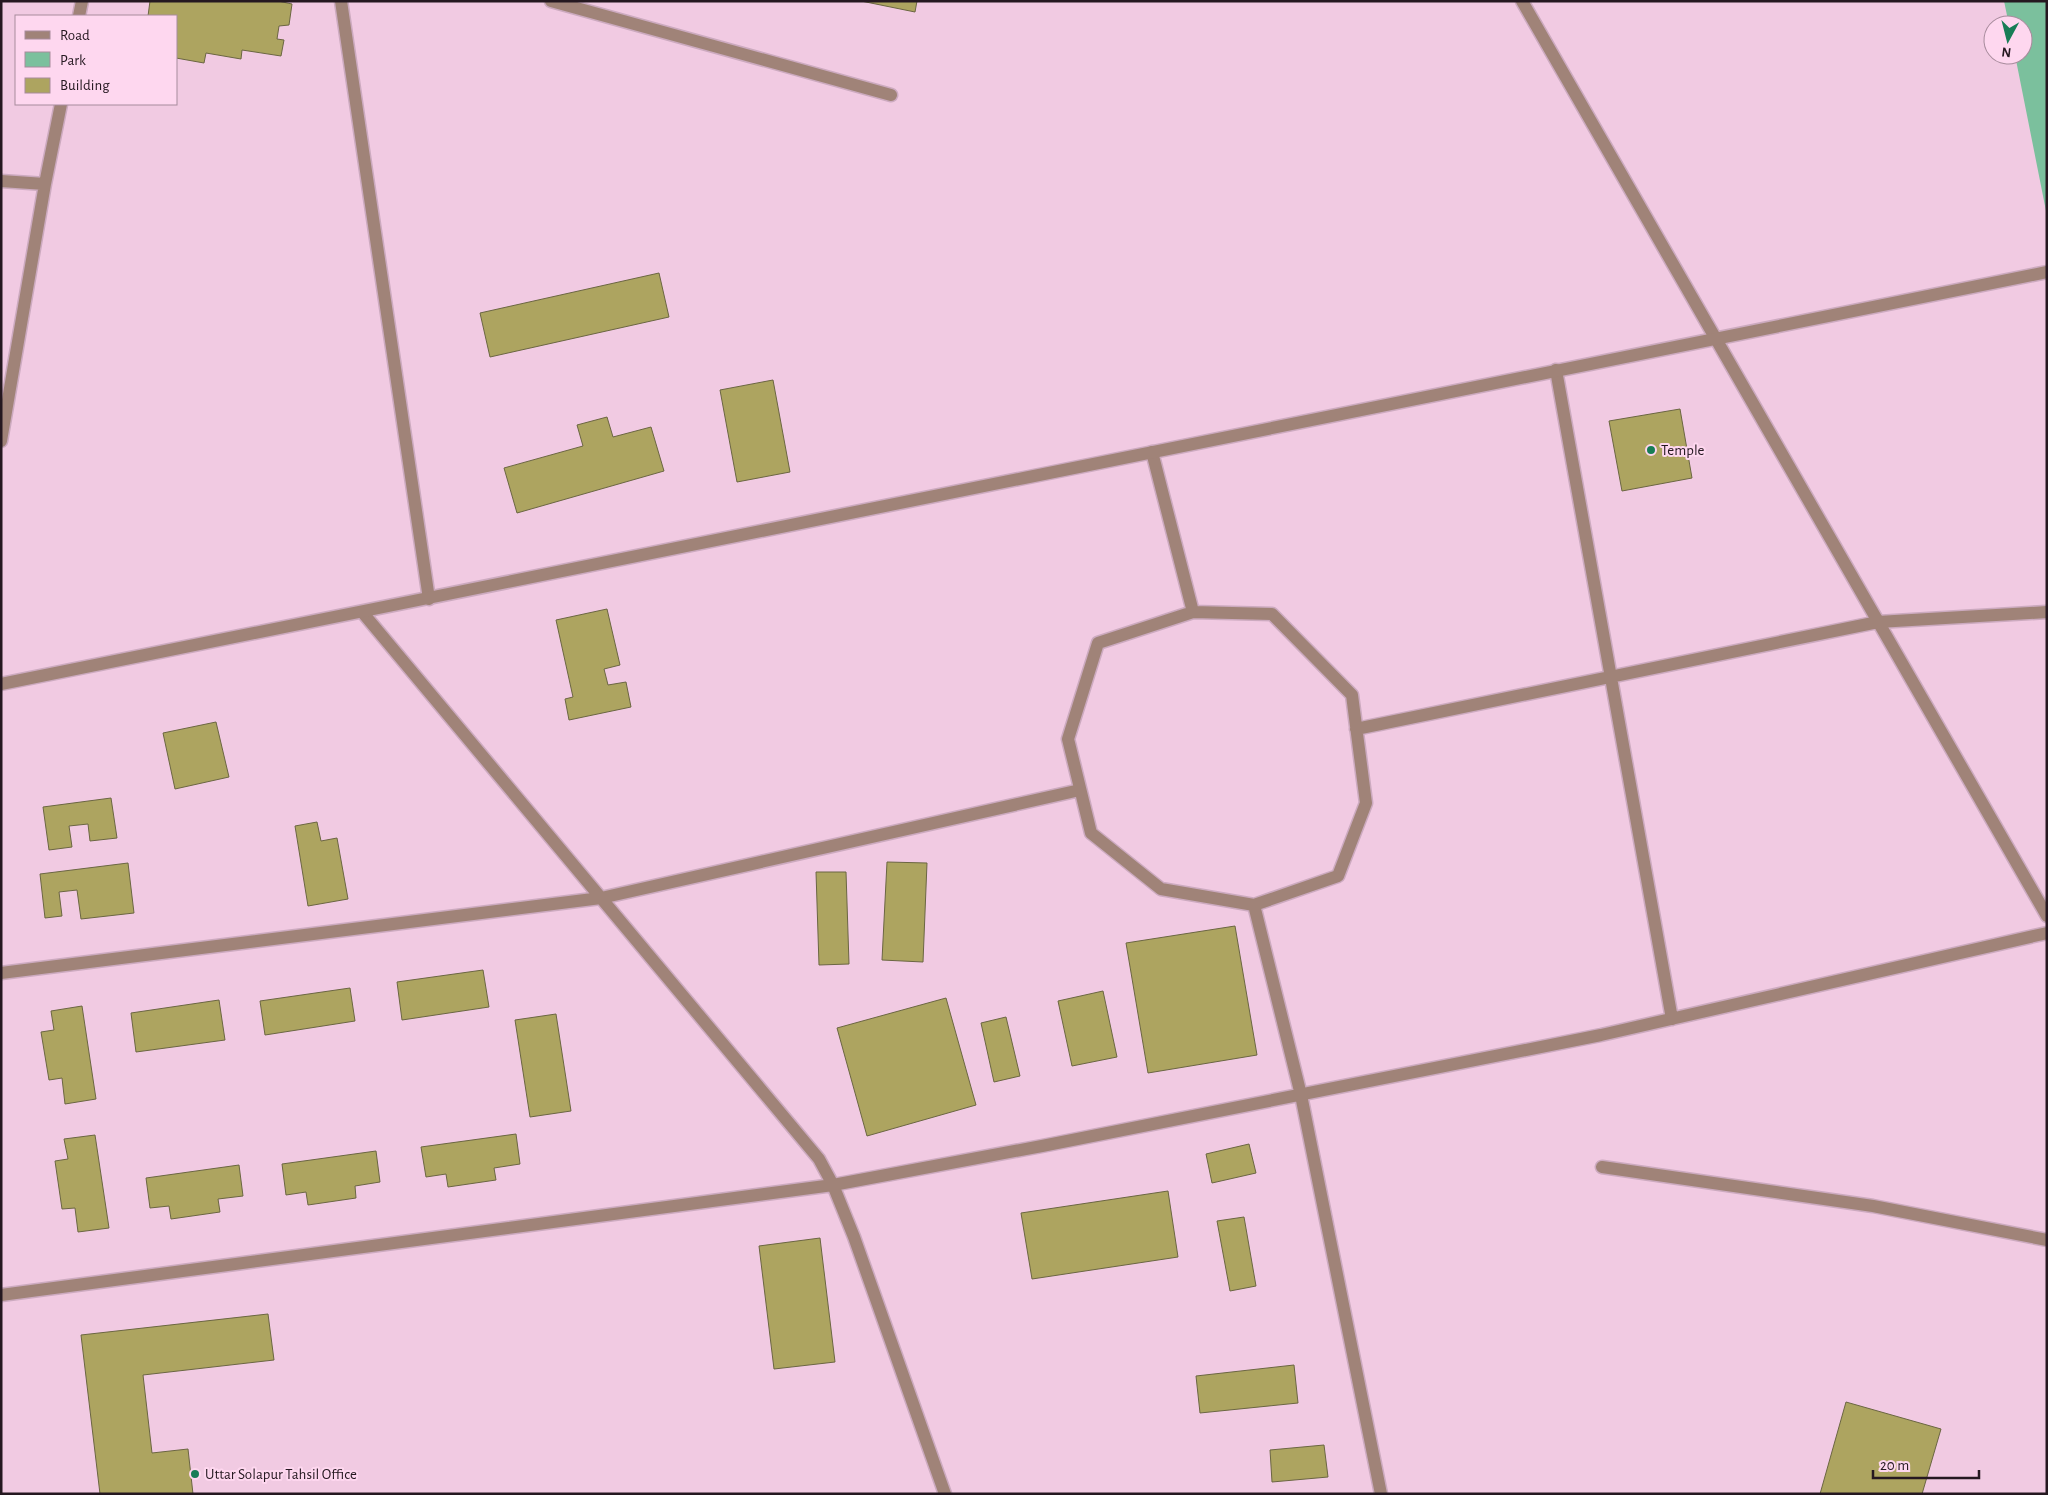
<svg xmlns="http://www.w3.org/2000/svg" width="2048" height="1495" font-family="'Alegreya Sans',sans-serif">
<rect width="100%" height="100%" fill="#f1cae2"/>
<!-- green -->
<path fill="#7bc09d" d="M2004,1H2047V216L2015,55H2023V25H2009Z"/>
<!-- building -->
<path fill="#ada460" stroke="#6b6642" d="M150,1H278L292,4L289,25L279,26L277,39L284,40L281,56L242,50L241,59L206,53L204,63L176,58V16H148Z
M861,1H917L915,12Z
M659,273L669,317L490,357L480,313Z
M773,380L790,472L737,482L720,390Z
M1680,409L1692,478L1622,491L1609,421Z
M607,417L613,437L651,427L664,471L517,513L504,468L583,446L577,425Z
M607,609L620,665L604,669L608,685L626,682L631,707L569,720L565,699L573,697L556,620Z
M216,722L229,777L175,789L163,733Z
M111,798L117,838L90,841L88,824L69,826L72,847L49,850L43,807Z
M317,822L321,841L337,838L348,899L308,906L295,826Z
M887,862L927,863L923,962L882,960Z
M128,863L134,913L81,919L77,890L59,892L62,916L45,918L40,874Z
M816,872H846L849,964L819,965Z
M1235,926L1257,1055L1148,1073L1126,943Z
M483,970L489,1007L402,1020L397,982Z
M350,988L355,1021L265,1035L260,1001Z
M1103,991L1117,1057L1072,1066L1058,1001Z
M946,998L976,1105L867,1136L837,1028Z
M219,1000L225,1040L136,1052L131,1013Z
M82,1006L96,1099L65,1104L62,1078L49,1080L41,1032L54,1030L51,1011Z
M556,1014L571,1111L530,1117L515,1020Z
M1006,1017L1020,1076L994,1082L981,1023Z
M516,1134L520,1164L494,1168L496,1180L448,1187L446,1174L426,1177L421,1147Z
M95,1135L109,1228L78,1232L75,1208L62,1209L55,1161L68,1159L64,1139Z
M1249,1144L1256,1173L1212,1183L1206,1154Z
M376,1151L380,1182L355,1186L356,1198L308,1205L306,1192L286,1195L282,1164Z
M239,1165L243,1196L218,1199L220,1212L171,1219L169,1206L150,1208L146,1178Z
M1168,1191L1178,1257L1032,1279L1021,1213Z
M1244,1217L1256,1286L1230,1291L1217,1221Z
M820,1238L835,1362L774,1369L759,1246Z
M268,1314L274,1360L143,1375L152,1453L188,1449L193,1494H100L81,1335Z
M1294,1365L1298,1403L1200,1413L1196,1376Z
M1846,1402L1941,1429L1922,1494H1820Z
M1324,1445L1328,1477L1272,1482L1270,1450Z"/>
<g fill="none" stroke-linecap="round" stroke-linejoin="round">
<!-- minor casing -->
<g stroke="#ccaabf" stroke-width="15">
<path id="minor" d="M341,1L429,599
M551,1L891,95
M1522,1L2047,916
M1556,370L1672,1019
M1152,452L1193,612
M363,613L819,1159L833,1185L854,1237L945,1494
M1356,729L1878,622L2047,612
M1254,905L1161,889L1091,833L1068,739L1098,643L1193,612L1272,614L1352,695L1366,803L1338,876L1254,905L1301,1095L1381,1494
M1,973L601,898L1080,790
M1602,1167L1873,1206L2047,1240
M1,1295L833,1185L1042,1146L1601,1035L2047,933"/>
</g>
<!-- tertiary casing -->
<g stroke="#ccaabf" stroke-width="15">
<path id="tertiary" d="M79,16L82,1
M1,181L45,184
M1,441L45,184L61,104
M1,684C684,550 1364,406 2047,272"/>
</g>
<!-- minor -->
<use href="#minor" stroke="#a08378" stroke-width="12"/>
<!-- tertiary -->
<use href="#tertiary" stroke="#a08378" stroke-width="12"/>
</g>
<!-- markers -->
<g fill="#187d56" stroke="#fed7ef" stroke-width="2">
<circle cx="1651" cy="450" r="5"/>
<circle cx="195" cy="1474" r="5"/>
</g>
<g text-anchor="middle" stroke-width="4" stroke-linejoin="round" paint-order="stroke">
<!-- poi labels -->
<g font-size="15" fill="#251820" stroke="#fed7ef" text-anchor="start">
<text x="1661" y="455">Temple</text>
<text x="205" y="1479">Uttar Solapur Tahsil Office</text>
</g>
</g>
<!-- border -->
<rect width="2048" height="1495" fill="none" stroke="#251820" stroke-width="5"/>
<!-- legend -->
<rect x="15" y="15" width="162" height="90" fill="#fed7ef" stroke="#a78b9c"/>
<rect x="25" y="31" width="25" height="8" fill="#a08378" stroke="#a78b9c"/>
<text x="60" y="40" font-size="15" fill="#251820">Road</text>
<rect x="25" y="52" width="25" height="15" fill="#7bc09d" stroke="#a78b9c"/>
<text x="60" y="65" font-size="15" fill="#251820">Park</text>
<rect x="25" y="78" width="25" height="15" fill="#ada460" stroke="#a78b9c"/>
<text x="60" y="90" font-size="15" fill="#251820">Building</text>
<!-- north arrow -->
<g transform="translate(2008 40) rotate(187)"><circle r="24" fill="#fed7ef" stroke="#a78b9c"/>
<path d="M0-4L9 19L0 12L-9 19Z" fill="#187d56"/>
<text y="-8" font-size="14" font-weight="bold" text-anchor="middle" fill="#251820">N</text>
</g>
<!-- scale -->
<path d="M1873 1470v8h106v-8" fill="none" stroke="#251820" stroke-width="2.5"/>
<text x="1880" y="1470" font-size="15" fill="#251820" stroke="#fed7ef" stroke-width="4" paint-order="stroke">20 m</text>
</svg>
